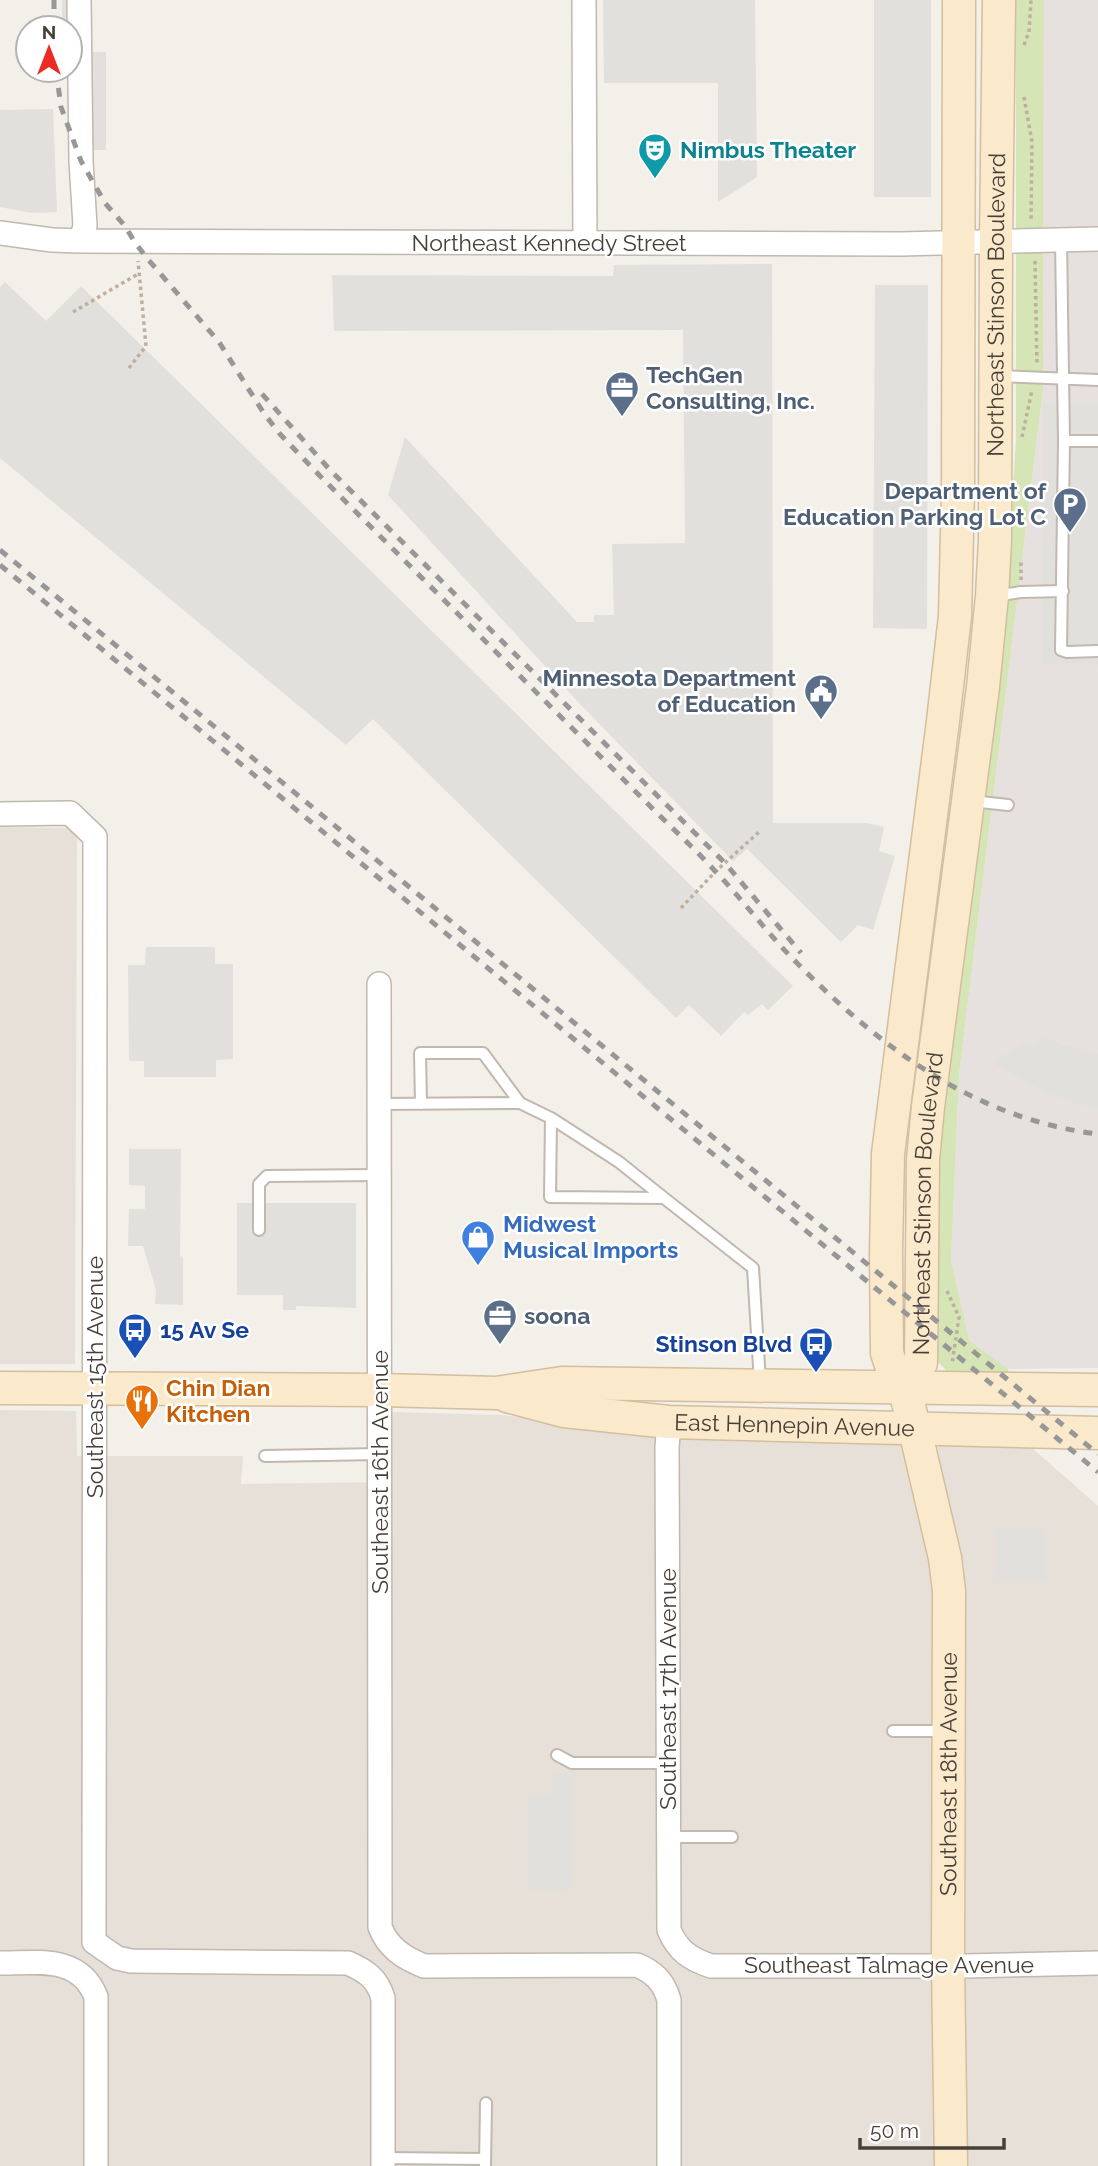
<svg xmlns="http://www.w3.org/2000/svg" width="1098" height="2166" font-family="Raleway,sans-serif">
<rect width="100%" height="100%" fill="#f3efe9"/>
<!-- residential -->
<path fill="#e7e0d8" d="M0,827L77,828L75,1364H0Z
M0,1410L76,1411L77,1456H243L241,1484L391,1482V1412L502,1415L709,1438L1031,1447L1098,1506V2166H0Z"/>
<!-- industrial -->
<path fill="#e6e1de" d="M1044,0H1098V1368L1008,1369L969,1340L951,1260L959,1075L1043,389Z"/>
<!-- green -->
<path fill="#d5e5b5" d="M1016,0H1044L1043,389L959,1075L951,1260L969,1340L1008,1369L1009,1377L951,1375L936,1360L935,1180L1003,618L1011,523L1016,440Z"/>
<!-- parking -->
<path fill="#e2e0dd" d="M62,0H90L91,52H106V150H69L70,28H62Z
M603,0H755L757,177L718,202V83H604Z
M874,0H931V197H874Z
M53,109L57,212L32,213L0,207V110Z
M772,264L773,823H867L884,827L879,851L895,856L873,930L858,925L841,942L747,849L733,861L577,701L388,495L405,437L577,622H594V615H614L612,544L685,543L683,330L334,331L332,275L613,276L614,265Z
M5,282L46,321L81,286L793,986L768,1010L762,1004L748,1015L744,1012L721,1036L689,1005L676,1018L373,719L346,745L0,458V287Z
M875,285H928L927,629L873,628Z
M1043,403H1098V665L1042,664Z
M146,947H215V964H233V1059L216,1060V1077H144V1061H129L128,965H145Z
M1041,1035L1063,1045L1098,1054V1108L1078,1104L1049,1094L994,1064L997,1058L1025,1043L1034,1047Z
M129,1149H181L180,1256L183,1257V1305L155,1304L156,1290L143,1246H128L129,1209H145V1186L129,1185Z
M237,1203H356V1308L296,1306V1310H283V1295H237Z
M995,1528H1046V1580L995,1581Z
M552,1772H574L573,1891L527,1890V1797H551Z"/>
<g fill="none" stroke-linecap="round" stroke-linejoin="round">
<!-- lane casing -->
<g stroke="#c1b8af" stroke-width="14">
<path id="lane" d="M1061,240L1064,441L1061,650L1067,652L1098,651
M999,376L1098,380
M1064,441H1098
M995,596L1021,592L1063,591
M971,801L1008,805
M380,1104L520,1103L551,1118L550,1197L664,1198L753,1268L760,1383
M421,1104L420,1053H483L520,1103
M551,1118L619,1162L664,1198
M259,1230V1184L267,1176L380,1175
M265,1456L380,1454
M893,1731H946
M557,1755L572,1763H668
M668,1837H732
M383,2158L485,2159
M485,2166L486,2103"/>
</g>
<!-- street casing -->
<g stroke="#c1b8af" stroke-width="26">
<path id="street" d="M79,0L81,161L85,226L81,241
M584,0L585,243
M0,233L52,240L81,241L901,244L1098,239
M0,814L70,813L95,837L94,1942L117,1958L131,1961L348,1963C366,1971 377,1978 383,1998V2166
M379,984L380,1927C388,1948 404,1958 424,1966L637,1965C654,1972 664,1982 669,2000V2166
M669,1422L667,1448L669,1930C678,1951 690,1959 711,1966H966L1098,1963
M0,1963C38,1963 80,1955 96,1997V2166"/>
</g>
<!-- secondary casing -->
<g stroke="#d3be9e" stroke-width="35">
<g id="secondary">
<path id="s1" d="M904,1387L921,1363L923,1159L928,1107L983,687L992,596L995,540L996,241L999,0"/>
<path d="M0,1388L381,1390L496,1393L562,1383L1098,1390"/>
<path id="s2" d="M507,1396L564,1411L669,1422L1098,1433"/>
<path id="s3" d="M951,2166L948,1966L949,1591L945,1558L915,1430L904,1387L894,1374L887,1353L886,1254L888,1154L943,721L955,616L958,492L959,0"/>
</g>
</g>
<!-- path -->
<path stroke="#bfaf9e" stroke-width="3.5" stroke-dasharray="3.5 3.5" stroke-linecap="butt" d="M1024,45L1029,32L1031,0
M1024,97L1032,142L1031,222
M1035,261L1037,365
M73,312L138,274
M129,368L146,346L138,261
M1022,437L1032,390
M1021,580V560
M681,908L716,871L760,831
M947,1291L959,1317L952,1364"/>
<!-- lane -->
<use href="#lane" stroke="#fff" stroke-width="10"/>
<!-- street -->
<use href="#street" stroke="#fff" stroke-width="23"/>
<!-- secondary -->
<use href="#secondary" stroke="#fbe9cb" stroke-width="32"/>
<!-- rail -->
<path stroke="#979797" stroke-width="5" stroke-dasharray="9 9" stroke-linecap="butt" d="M54,0V28
M56,70L61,107L81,161L105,203L125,226L134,241L146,257L219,342L263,412L279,433L321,477C432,588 544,700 655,811C675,831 696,850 715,871C743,900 767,933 796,962C881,1048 975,1119 1098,1134
M262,394L331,471L725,863L801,953
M0,550L1098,1454
M0,565L1098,1472"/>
</g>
<!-- icons -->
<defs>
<g id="theatre-pin" transform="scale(1.75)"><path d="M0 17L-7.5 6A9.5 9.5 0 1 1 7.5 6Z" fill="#0f9aa8" stroke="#fff"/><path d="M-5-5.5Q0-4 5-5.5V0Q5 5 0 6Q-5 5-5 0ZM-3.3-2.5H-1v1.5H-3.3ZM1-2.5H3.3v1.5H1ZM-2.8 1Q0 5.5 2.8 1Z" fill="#fff"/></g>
<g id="office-pin" transform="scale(1.75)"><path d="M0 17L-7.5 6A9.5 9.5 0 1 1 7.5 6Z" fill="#5c6f8a" stroke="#fff"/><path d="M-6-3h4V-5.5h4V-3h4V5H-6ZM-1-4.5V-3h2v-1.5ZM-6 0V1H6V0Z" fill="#fff"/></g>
<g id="parking-pin" transform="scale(1.75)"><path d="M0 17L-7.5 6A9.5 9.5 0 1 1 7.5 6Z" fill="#5c6f8a" stroke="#fff"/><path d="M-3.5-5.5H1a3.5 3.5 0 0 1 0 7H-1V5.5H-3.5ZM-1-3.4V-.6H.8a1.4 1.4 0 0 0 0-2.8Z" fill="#fff"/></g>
<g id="civic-pin" transform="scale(1.75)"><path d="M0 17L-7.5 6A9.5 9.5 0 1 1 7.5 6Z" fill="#5c6f8a" stroke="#fff"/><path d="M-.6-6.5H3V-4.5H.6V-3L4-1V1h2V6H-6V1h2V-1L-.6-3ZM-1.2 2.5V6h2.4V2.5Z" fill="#fff"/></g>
<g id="shop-pin" transform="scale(1.75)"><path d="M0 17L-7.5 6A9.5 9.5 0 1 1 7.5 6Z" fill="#3f7fe0" stroke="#fff"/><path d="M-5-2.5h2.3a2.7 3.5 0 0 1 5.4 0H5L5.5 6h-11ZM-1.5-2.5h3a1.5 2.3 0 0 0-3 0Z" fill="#fff"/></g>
<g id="bus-pin" transform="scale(1.75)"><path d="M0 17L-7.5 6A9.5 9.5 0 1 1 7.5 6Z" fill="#1a4fb4" stroke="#fff"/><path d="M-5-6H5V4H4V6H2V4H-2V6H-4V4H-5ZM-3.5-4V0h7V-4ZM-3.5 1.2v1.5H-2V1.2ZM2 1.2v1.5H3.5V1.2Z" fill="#fff"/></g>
<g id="restaurant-pin" transform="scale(1.75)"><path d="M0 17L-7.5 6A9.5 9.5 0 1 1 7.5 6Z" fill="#e8710a" stroke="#fff"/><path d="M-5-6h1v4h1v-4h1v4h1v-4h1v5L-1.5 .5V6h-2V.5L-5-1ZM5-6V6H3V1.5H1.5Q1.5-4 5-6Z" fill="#fff"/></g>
</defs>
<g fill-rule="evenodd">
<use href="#theatre-pin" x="655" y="150"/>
<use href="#office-pin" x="622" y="388"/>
<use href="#parking-pin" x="1070" y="504"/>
<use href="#civic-pin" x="821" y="691"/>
<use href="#shop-pin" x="478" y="1237"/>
<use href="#office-pin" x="500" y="1316"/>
<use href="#bus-pin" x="135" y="1330"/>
<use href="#bus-pin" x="816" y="1344"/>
<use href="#restaurant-pin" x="142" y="1401"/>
</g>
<g text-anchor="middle" stroke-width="5" stroke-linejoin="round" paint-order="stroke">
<!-- culture labels -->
<g font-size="23" font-weight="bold" fill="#0d838f" stroke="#fff" text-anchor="start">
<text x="680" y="158">Nimbus Theater</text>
</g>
<!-- street labels -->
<g font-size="23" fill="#473f38" stroke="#fff">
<text x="549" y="251">Northeast Kennedy Street</text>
<text dy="8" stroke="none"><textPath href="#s1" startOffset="1092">Northeast Stinson Boulevard</textPath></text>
<text dy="8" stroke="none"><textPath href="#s1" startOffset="189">Northeast Stinson Boulevard</textPath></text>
<text transform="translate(95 1377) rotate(-90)" y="8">Southeast 15th Avenue</text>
<text dy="8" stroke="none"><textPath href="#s2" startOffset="290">East Hennepin Avenue</textPath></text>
<text transform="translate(380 1472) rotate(-90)" y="8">Southeast 16th Avenue</text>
<text transform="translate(668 1689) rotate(-90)" y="8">Southeast 17th Avenue</text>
<text dy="8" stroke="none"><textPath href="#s3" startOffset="392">Southeast 18th Avenue</textPath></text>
<text x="889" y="1973">Southeast Talmage Avenue</text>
</g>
<!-- service labels -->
<g font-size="23" font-weight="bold" fill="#4e5e75" stroke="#fff" text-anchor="start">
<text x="646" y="383">TechGen<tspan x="646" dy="26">Consulting, Inc.</tspan></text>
<text x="1046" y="499" text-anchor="end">Department of<tspan x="1046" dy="26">Education Parking Lot C</tspan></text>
<text x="796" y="686" text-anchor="end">Minnesota Department<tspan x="796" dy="26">of Education</tspan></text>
<text x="524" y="1324">soona</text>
</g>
<!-- shop labels -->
<g font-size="23" font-weight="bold" fill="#366cbe" stroke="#fff" text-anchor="start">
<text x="503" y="1232">Midwest<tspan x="503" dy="26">Musical Imports</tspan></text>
</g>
<!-- transit labels -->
<g font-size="23" font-weight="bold" fill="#164399" stroke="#fff" text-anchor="start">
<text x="160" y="1338">15 Av Se</text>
<text x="792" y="1352" text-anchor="end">Stinson Blvd</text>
</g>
<!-- food labels -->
<g font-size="23" font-weight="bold" fill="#c56008" stroke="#fff" text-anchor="start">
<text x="166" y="1396">Chin Dian<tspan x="166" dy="26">Kitchen</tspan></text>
</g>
</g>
<!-- north arrow -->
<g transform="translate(49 49)"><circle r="33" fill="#ffffff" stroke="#b5b2af" stroke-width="2"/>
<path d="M0-5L12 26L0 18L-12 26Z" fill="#ec2b27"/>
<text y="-10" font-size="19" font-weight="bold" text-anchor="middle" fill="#473f38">N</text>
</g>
<!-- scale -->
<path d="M860 2138v10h144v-10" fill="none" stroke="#473f38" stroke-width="3.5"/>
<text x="870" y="2138" font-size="21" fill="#473f38" stroke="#ffffff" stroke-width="5" paint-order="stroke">50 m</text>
</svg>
